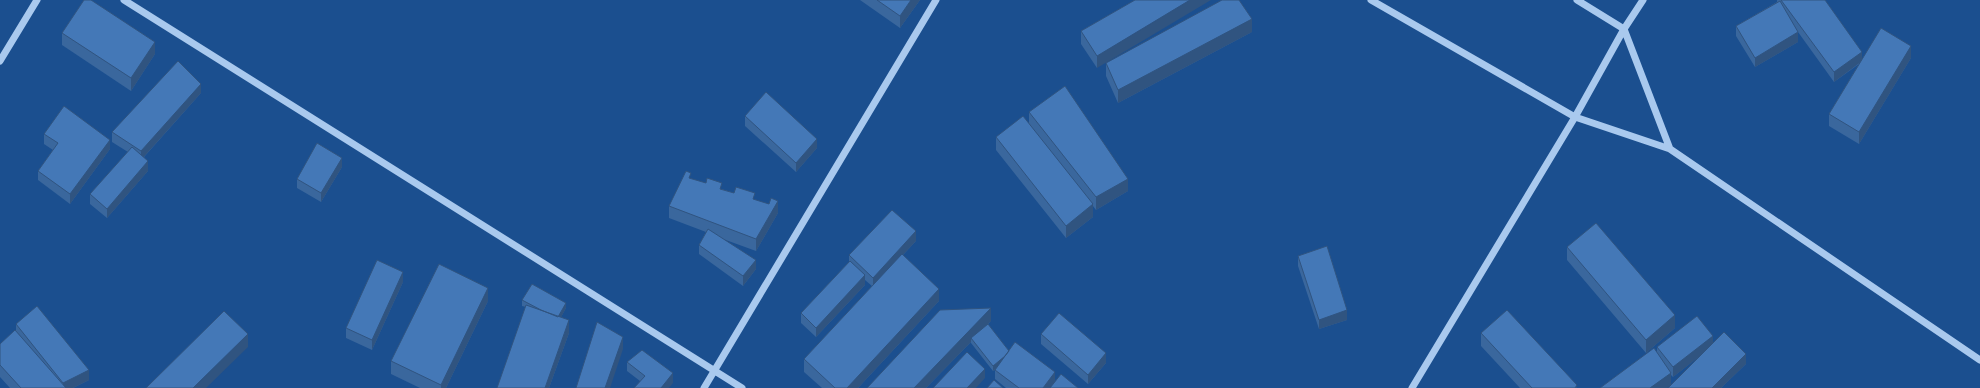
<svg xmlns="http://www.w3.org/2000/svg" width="1980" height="388" font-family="Ubuntu,sans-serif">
<rect width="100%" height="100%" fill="#1b4f8f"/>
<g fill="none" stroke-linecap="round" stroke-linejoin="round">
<!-- minor -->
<path stroke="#a9c9ee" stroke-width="7" d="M124,0L742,388
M1371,0L1575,117L1670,149L1980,360
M1577,0L1624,29L1670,149
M0,61L37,0
M704,388L936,0
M1412,388L1575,117L1624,29L1643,0"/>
</g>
<!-- wall -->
<path fill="#3a679d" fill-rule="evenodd" d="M860,0H920L900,28Z
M1135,0L1097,68L1081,44V31Z
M1777,0H1825L1862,58H1911L1859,144L1829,126V114L1859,64L1834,82L1798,32V42L1755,67L1736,36V26L1777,2Z
M1252,32L1118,103L1106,76V63Z
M62,33L155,54L131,91L62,45Z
M201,93L144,157L148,171L107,218L90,204V194L128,152L112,142V132Z
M1029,112L1128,191L1096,210L1093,206V217L1066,238L996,150V137L1029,123Z
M745,116L817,148L796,172L745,126Z
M44,134L110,149L70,204L38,180V171L53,150L44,144Z
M342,167L321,202L297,188V179Z
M691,179L755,200L778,213L756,251L723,239L756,269L743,286L699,254V245L706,232L669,218V206Z
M916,241L903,255L939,301L858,388H822L804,372V359L872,286L865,280V285L816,337L801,323V313L849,262V255Z
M1567,247L1675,328L1646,353L1567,260Z
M1298,256L1347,320L1319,329L1298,266Z
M403,282L372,350L346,338V328Z
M522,300L566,308L561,317L569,333L549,388H497L526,307L522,306Z
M488,301L446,388H420L391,374V361Z
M991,321L986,326L1009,351L1055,382L1078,388H1006L995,379V370L993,371L971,343V342L926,388H867Z
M16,324L89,380L73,388H10L0,377V344L16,331Z
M1481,333L1577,388H1520L1481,346Z
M1041,334L1106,363L1088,384L1041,344Z
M1713,343L1746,364L1721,388H1668L1670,386L1657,353V347ZM1701,355L1671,385V375L1673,377Z
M627,362L673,383L640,381L627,371Z"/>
<!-- shaded-wall -->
<path fill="#305480" d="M911,0H920L900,28V16Z
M1190,0H1211L1097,68V56Z
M1252,19V32L1118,103V90Z
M1798,32V42L1755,67V58Z
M155,42V54L131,91V78Z
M1911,46V58L1859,144V132Z
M1862,52V61L1834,82V72Z
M201,84V93L141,160V151Z
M817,139V148L796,172V163Z
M110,140V149L70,204V194Z
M342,158V167L321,202V193Z
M148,161V171L107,218V209Z
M1128,179V191L1096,210V197Z
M778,201V213L756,251V239Z
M1093,204V217L1066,238V226Z
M916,231V241L873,287V278Z
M756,260V269L743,286V276Z
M403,272V282L372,350V340Z
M865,275V285L816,337V328Z
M488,288V301L446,388H441V385Z
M939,289V301L858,388H847Z
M566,303V308L557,325V319Z
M991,308V321L972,340L971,338V342L926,388H914Z
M1347,310V320L1319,329V320Z
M1675,315V328L1646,353V340Z
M569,320V333L549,388H545Z
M248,334V347L206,388H193Z
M1713,336V346L1673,377V367Z
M623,337V349L610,388H605Z
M1010,352V357L993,371V366Z
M1106,353V363L1088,384V375Z
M1746,354V364L1721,388H1712Z
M985,369V378L976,388H967Z
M89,370V380L73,388H63V383Z
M1055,372V382L1050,388H1043Z
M673,373V383L669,388H661Z
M1671,373V385L1667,388H1650Z"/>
<!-- building -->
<path fill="#4478b7" stroke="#305480" d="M84,0H91L155,42L131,78L62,33Z
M877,0H911L900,16Z
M1135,0H1190L1097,56L1081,31Z
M1222,0H1239L1252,19L1118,90L1106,63Z
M1781,0H1825L1862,52L1834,72Z
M1780,1L1798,32L1755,58L1736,26Z
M1881,28L1911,46L1859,132L1829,114Z
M178,61L201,84L141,151L112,132Z
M1065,86L1128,179L1096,197L1029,112Z
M766,92L817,139L796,163L745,116Z
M64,106L110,140L70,194L38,171L58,143L44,134Z
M1023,116L1093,204L1066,226L996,137Z
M317,143L342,158L321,193L297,179Z
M132,147L148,161L107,209L90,194Z
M686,171L691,173L689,178L706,183L707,178L722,183L720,189L734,193L736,187L755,193L753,199L769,204L771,198L778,201L756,239L669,206Z
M892,210L916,231L873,278L849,255Z
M1596,223L1675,315L1646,340L1567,247Z
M708,229L756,260L743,276L699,245Z
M1327,246L1347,310L1319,320L1298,256Z
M902,254L939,289L847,388H835L804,359Z
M377,260L403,272L372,340L346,328Z
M850,261L865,275L816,328L801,313Z
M439,264L488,288L441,385L391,361Z
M532,284L566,303L558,317L541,310L522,300Z
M526,305L569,320L545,388H497Z
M37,306L89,370L63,383L16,324Z
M991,308L914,388H867L940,310Z
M1507,310L1577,385L1575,388H1532L1481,333Z
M224,311L248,334L193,388H146Z
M1059,313L1106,353L1088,375L1041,334Z
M1697,316L1713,336L1673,367L1657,347Z
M597,322L623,337L605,388H576Z
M988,324L1009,351L1005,356L993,366L971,338Z
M15,330L66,388H21L0,365V344Z
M1724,332L1746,354L1712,388H1668Z
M1015,342L1055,372L1043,388H1019L995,370Z
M1654,348L1671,373L1650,388H1600Z
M642,350L673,373L661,388H634L645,376L627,362Z
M967,352L985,369L967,388H933Z
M1061,374L1078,388H1050Z
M994,380L1003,388H987Z"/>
</svg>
